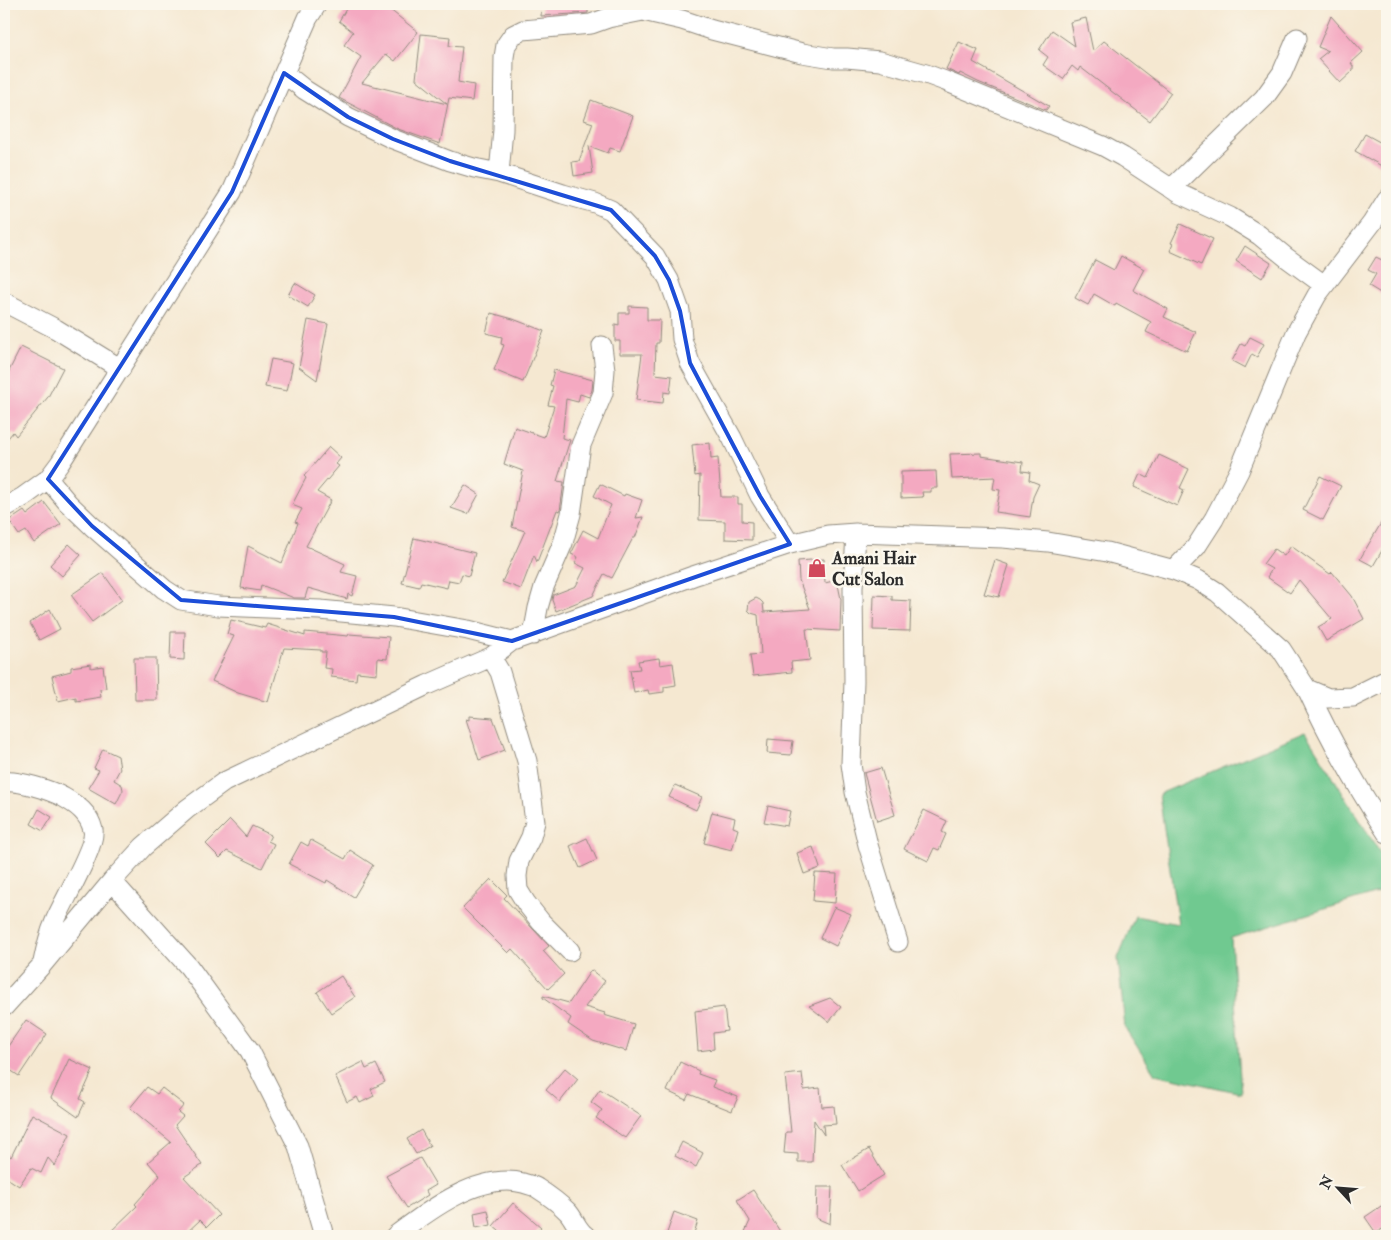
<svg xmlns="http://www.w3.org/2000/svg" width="1391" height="1240" font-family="'IM FELL Double Pica',serif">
<rect width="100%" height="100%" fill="#fbf7ec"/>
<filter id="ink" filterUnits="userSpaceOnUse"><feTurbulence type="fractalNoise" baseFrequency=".02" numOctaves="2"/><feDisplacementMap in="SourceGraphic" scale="10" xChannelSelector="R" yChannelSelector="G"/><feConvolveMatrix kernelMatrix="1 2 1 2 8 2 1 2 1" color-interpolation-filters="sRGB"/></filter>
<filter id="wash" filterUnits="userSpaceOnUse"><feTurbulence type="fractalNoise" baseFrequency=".0096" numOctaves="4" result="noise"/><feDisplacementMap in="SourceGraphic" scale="20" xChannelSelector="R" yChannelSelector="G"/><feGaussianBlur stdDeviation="1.12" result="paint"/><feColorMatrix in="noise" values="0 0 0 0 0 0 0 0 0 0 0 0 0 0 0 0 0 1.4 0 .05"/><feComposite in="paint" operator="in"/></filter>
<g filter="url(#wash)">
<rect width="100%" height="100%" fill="#f5e8d1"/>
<!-- green -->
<path fill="#70c990" stroke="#4e7a5e" d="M1305,732L1387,864V890L1231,938L1241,1093L1155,1074L1125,1028L1118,958L1135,916L1178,924L1159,794Z"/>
<g id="blocks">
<!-- building -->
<path fill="#f4a9c1" d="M349,4H380L389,9L418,32L395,61L386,54L362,83L447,104L416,79L421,34L450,37L449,46L462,47L458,82L474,85L472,101L449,98L440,144L398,129L339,98L361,57L344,45L353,32L339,21Z
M542,4H588V13L541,16Z
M1331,16L1363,52L1351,63L1353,66V71L1340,83L1318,59L1328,51L1318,47Z
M1086,18L1093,51L1104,41L1171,93L1150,121L1080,67L1078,71L1072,66L1063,79L1043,65L1048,57L1039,50L1052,30L1075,46L1070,22Z
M959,42L978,50L973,62L1049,106L1046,110L978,82L960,73L959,75L946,69Z
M591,100L633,116L620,151L610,148L608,153L589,146L593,173L574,176L572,162L579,161L593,123L584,120Z
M1365,134L1387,146V169L1355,151Z
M1180,224L1213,239L1201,265L1170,251L1173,244L1171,243Z
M1245,246L1271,263L1262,278L1236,261Z
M1121,256L1144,269L1133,290L1168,309L1164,317L1196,332L1187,351L1146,332L1151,322L1116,303L1115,306L1094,294L1088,305L1075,298L1095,260L1114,270Z
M1387,256V297L1369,286L1376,274L1368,270L1376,257L1384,261Z
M295,283L315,295L308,307L288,295Z
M629,306L647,307V320H660L659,343H656L655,374L672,376L670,393L664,392L663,403L636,400L642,354H620V341H615V324L619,325V313H629Z
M491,313L513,319L544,331L523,382L494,370L504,345L501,344L502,337L486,333Z
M308,320L328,324L317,380L299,367Z
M1250,337L1264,344L1257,357L1252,354L1245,368L1232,361L1241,344L1245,346Z
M21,347L63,368L48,397L16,436L13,432L4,443V381Z
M271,359L293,363L287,391L265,387Z
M554,370L593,380L592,390L589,397L580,394L578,402L566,399L562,438L570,440L557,481L564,482L560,511L557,510L537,562L534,555L521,589L502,582L525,531L512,527L523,471L504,464L515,427L544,437L554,406L548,405L553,386L550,385Z
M710,443L711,459L718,458L721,497H738V504H742V521L752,522V540L725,539V521L699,520L700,475L695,476L692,445Z
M329,447L341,458L336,464L339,466L317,492L331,500L306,546L345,564L341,572L357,576L352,596L348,594L347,599L308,588L305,598H294L261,585L260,591L241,588L248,546L282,563L298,523L295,522L302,509L292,505L306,478L304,476Z
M981,453V456L1023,462L1022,471L1030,472L1029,480L1039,484L1033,497L1030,517L996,512L1000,490L993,489L995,477L952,479L950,454Z
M1159,455L1189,469L1180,488L1184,490L1177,506L1134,487L1140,474L1148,478Z
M936,471L937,488H931V492H922L923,497L901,498V472Z
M1320,476L1341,486L1323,520L1303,510Z
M600,484L624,496L625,494L642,500L636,518L643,517L635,538H633L612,578L604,574L593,596L556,611L552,600L553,595L576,586L585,568L575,563L578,557L571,554L583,530L598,538L611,505L594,496Z
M465,485L479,494L468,514L451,508Z
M44,502L61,524L34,543L26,531L19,535L9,521L24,511L27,515Z
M1387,513V542L1373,566L1360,559Z
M414,538L475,553L469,576L462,574L459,582L449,580L447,588L421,582L419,587L402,583Z
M69,544L81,555L62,576L50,565Z
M1291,546L1330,574L1332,572L1352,596L1364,619L1326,641L1318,627L1332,619L1299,580L1290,593L1267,577L1272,569L1263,564L1274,549L1284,556Z
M824,559L825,583L837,580L841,599L840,631L806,629L810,660L791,662L792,672L753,676L750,655L761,654L758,615L751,613L748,610L749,602L756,598L760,600L763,603L764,612L810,609L799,580L798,561Z
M995,560L1009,565L999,597L984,594Z
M103,573L122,600L92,622L71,595Z
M874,595L892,596V600L911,601L910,631L873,630Z
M50,609L60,629L39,640L30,623Z
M231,620L265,628L267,624L305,636V632L348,636L349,634L389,637L387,659L378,658L377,674L357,672L356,680L331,677L332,669L324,668L326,652H321V650L284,648L268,702L238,693L212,681L234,636L227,634Z
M171,632H185L184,660L170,659Z
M134,658H156L157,700H135Z
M659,658L660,665L673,663L676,685L664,687V692L649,694L648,690L634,693L630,670L640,669L638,661Z
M91,664V668L103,666L106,688L100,689L101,697L76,701V697L58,701L52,676L71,671V667Z
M469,716L493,718L505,750L479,760L466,719L469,720Z
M768,739L793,741L791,755L767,753Z
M103,749L118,756L120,769L114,780L122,785L123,790L116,804L88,788L99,770L94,768Z
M881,768L895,815L877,821L864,773Z
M675,785L702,797L696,810L669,797Z
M768,806L790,811L787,826L764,822Z
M39,809L52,817L43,831L31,824Z
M924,810L947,821L942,832L946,834L939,850L934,848L928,861L904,849Z
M712,812L735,818L733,827L738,829L732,850L704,843Z
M230,820L246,837L252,826L271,835L268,841L274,844L262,868L227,851L220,858L206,844Z
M587,838L597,860L580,868L570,846Z
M311,840L345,859L350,850L373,865L354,897L327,880L326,883L289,864L301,842L308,846Z
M813,847L820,868L804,874L797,853Z
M815,873L837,874L835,903L813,901Z
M491,879L507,895L504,898L549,946L543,951L564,974L548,989L512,949L508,953L463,908Z
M834,907L851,914L836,946L820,938Z
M591,970L605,981L585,1007L605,1013L604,1015L634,1024L626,1051L593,1041L568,1024L571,1018L543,998V996L569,1003Z
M341,976L355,997L331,1013L317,992Z
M830,998L841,1007L829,1022L809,1006Z
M724,1007L727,1031L713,1033L714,1049L698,1051L695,1011Z
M26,1020L47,1034L19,1076L4,1066V1052Z
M69,1059L93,1070L80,1099L85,1102L78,1117L51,1098Z
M363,1062L366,1069L376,1064L385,1082L371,1089L374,1096L360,1103L357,1097L347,1102L335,1076Z
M680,1062L699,1071L698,1074L715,1080L712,1087L738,1097L732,1111L689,1094L686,1100L667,1091Z
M565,1068L578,1079L560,1102L546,1090Z
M802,1073L804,1090L820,1088L822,1107L834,1106L836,1124L823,1125L824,1135L814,1120L812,1162H798V1154L784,1153L786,1132H791L785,1075Z
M147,1087L157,1094L162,1088L184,1105L178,1112L183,1116L175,1125L202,1165L184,1177L219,1215L207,1227L200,1220L183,1236H106L137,1206L135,1204L160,1176L148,1162L171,1142L130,1108Z
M600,1089L641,1116L625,1138L596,1118L602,1110L591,1102Z
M32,1114L70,1134L55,1166L48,1158L41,1173L31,1168L19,1186L4,1176V1152L11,1157Z
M421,1130L430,1146L416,1154L407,1139Z
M682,1142L703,1153L696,1167L675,1156Z
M869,1149L884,1175L858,1191L842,1165Z
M420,1158L436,1185L426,1191L428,1195L407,1208L386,1176Z
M817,1187H832L830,1224L816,1218Z
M753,1190L783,1236H743L750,1221L737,1200Z
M1387,1202V1226L1376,1233L1365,1217Z
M513,1203L541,1227L533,1236H505L493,1226Z
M488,1210L491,1225L476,1228L474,1213Z
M674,1212L698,1221L693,1236H666Z"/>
</g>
</g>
<g filter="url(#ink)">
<use href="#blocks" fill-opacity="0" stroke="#908a7e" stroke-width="1"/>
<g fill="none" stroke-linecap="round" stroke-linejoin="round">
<!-- street casing -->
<g stroke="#908a7e" stroke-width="21">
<path id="street" d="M284,73L305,90L348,117L393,139L450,161L474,168L499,173L563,194L595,203L611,210L655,256L669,280L680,311L682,339L690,363L732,438L760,496L790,544
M499,173L503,130L504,57L506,45L513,35L523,30L591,24L608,18L643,11L682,20L712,30L802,53L833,58H847L880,61L926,74L945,81L1103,146L1123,157L1178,193L1230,217L1259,235L1287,258L1324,285
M1171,189L1264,98L1282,73L1297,38
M4,302L56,329L121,369
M48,479L68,503L92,526L164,589L181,600L218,606L320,610L394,617L468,630L512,641
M4,508L23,497L48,479L60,463L232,192L308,18L317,4
M856,533L853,588L854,681L851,764L855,792L868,845L898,942
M1174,570L1196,547L1214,519L1239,471L1296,333L1317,295L1372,223L1387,199
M533,635L538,608L544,587L563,543L571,514L581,445L603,393L605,370L602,346
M491,657L500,672L527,761L535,822L531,837L519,861L517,876L518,890L526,903L541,922L570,951
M1307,689C1330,739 1357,787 1387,833
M4,782C18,780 50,790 63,797C77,805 89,813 93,830C97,844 62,904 55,921C49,935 46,947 43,962
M112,881L189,967L250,1051L298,1146L324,1236
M4,1007L42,965L112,881L143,847L187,809L224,782L427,685L491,657L512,641L693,576L790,544L828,535L856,533L1003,538L1048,542L1107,552L1174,570L1198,580L1217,592L1281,649L1307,689L1328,698L1353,697L1387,680
M395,1236C428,1211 479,1172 523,1183C528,1185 533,1185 537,1188C548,1195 559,1203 568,1212C575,1220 577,1230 586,1236"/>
</g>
<!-- street -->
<use href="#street" stroke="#fff" stroke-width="19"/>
</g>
</g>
<!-- marked area -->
<path fill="none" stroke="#1d4ed8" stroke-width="4" stroke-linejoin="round" d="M284,73L348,117L393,139L450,161L611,210L655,256L669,280L680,311L690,363L760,496L790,544L512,641L394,617L181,600L92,526L48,479L232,192Z"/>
<!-- icons -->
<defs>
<g id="shop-bare" transform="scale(1.5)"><path d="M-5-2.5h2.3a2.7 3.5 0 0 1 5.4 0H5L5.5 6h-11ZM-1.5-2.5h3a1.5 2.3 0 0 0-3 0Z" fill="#d1495b" stroke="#fbf7ec" stroke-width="2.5" paint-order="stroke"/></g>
</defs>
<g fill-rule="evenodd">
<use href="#shop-bare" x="817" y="568"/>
</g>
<g text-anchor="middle" stroke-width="5" stroke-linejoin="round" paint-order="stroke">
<!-- poi labels -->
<g font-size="18" font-weight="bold" fill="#2b2b2b" stroke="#fbf7ec" text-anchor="start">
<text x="832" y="564">Amani Hair<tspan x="832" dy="21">Cut Salon</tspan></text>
</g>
</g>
<!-- margin -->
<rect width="1391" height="1240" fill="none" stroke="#fbf7ec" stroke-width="20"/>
<!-- north arrow -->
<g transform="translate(1338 1188) rotate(296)" stroke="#fbf7ec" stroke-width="4" paint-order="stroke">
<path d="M0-4L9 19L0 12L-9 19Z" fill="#2b2b2b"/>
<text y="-8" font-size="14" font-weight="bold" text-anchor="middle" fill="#2b2b2b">N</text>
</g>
</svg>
